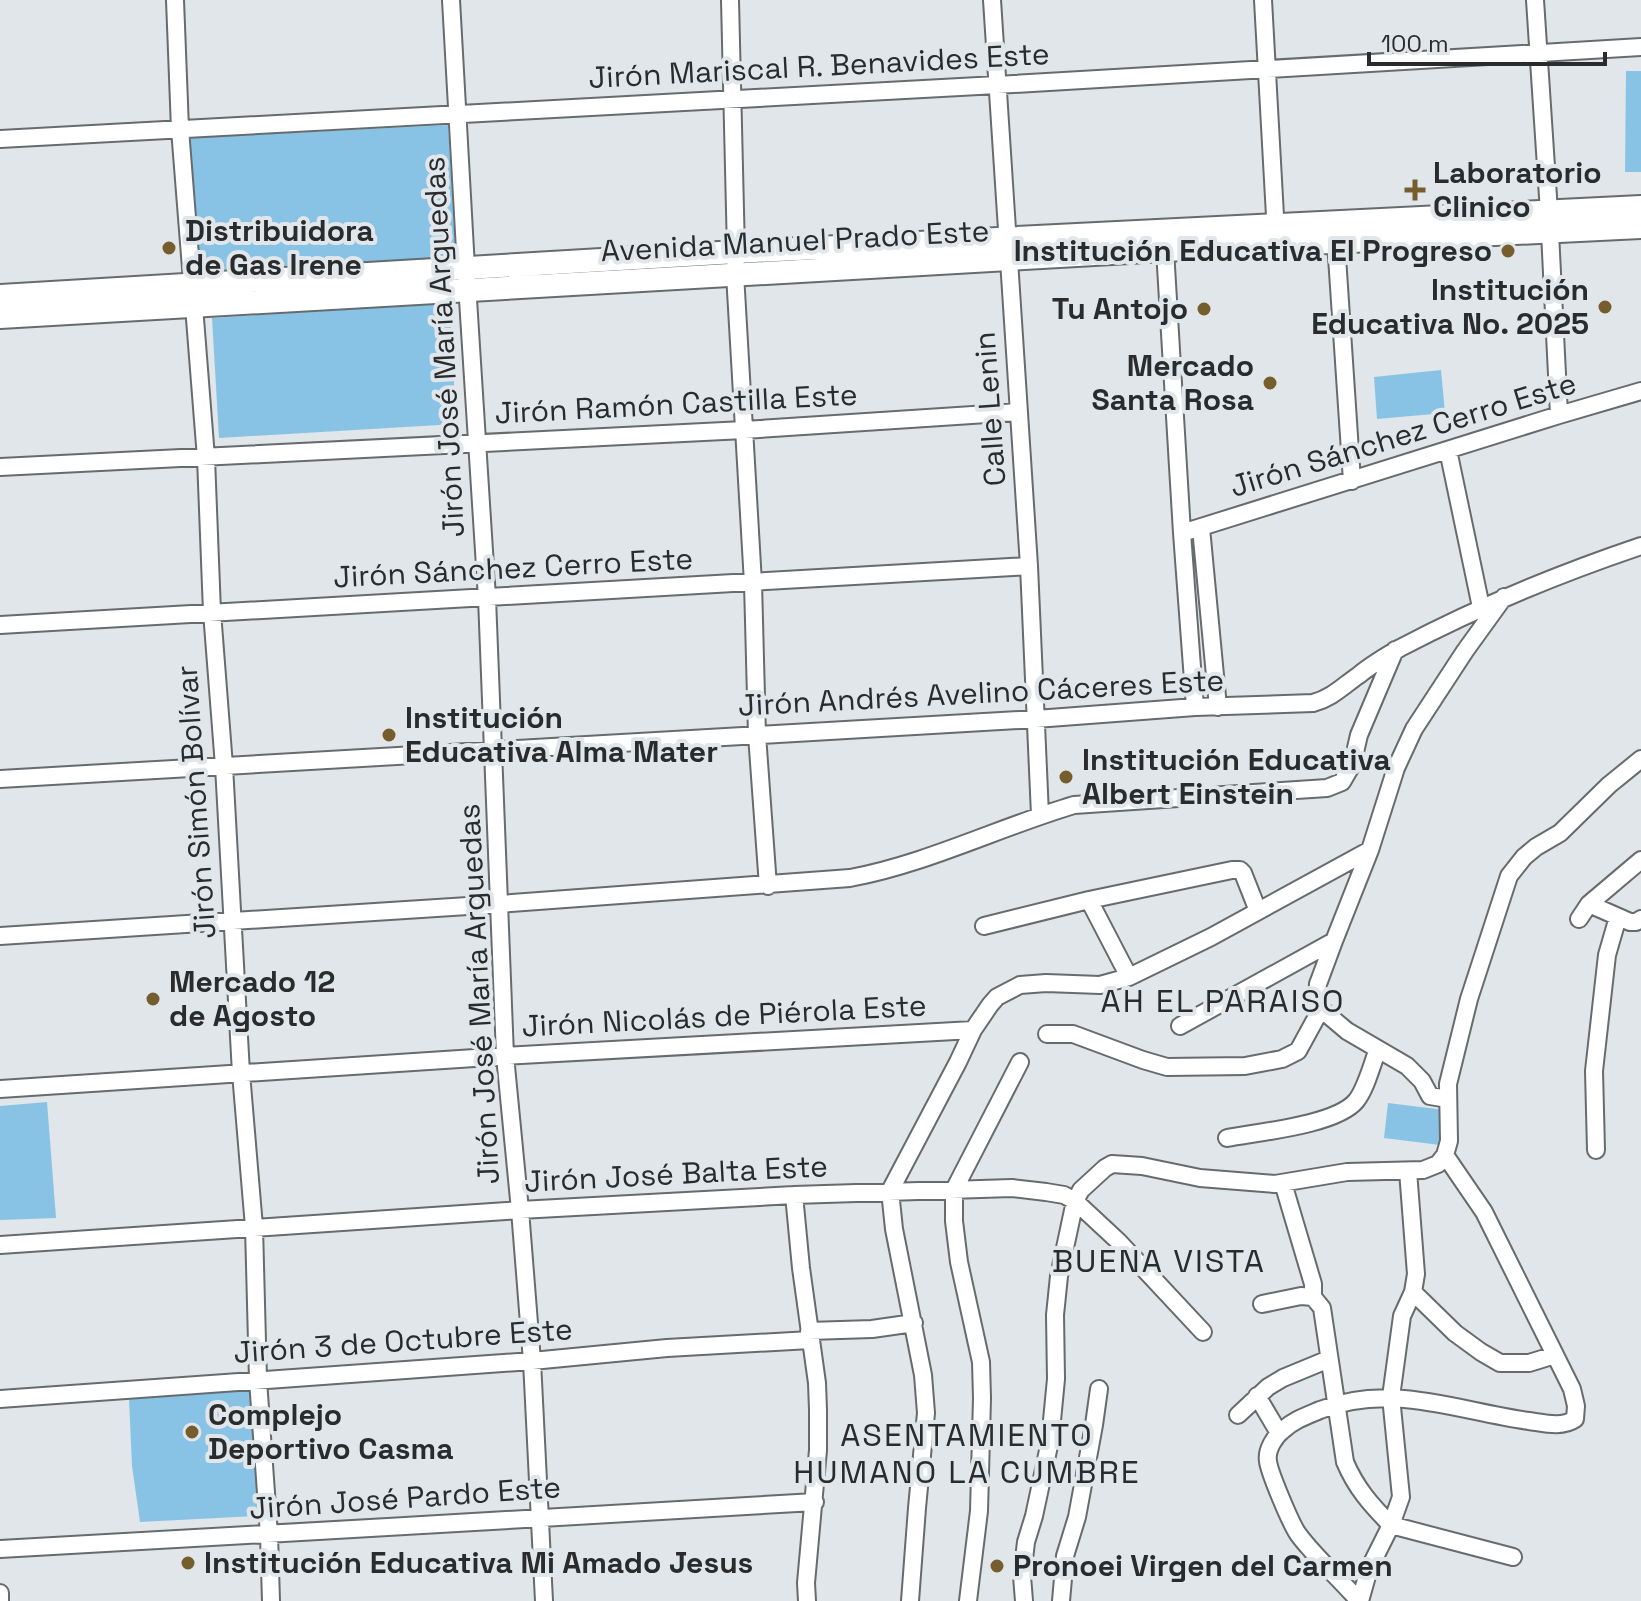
<svg xmlns="http://www.w3.org/2000/svg" width="1641" height="1601" font-family="'Space Grotesk',sans-serif">
<rect width="100%" height="100%" fill="#e0e6e9"/>
<!-- green -->
<path fill="#88c3e5" d="M1626,71H1641V172H1625Z
M448,125L456,261L199,273L190,138Z
M450,303L456,424L219,438L212,318Z
M1441,370L1445,413L1377,419L1374,377Z
M47,1102L56,1218L0,1220V1106Z
M1388,1103L1445,1110L1440,1145L1384,1138Z
M251,1390L258,1516L140,1522L132,1466L129,1399Z"/>
<g fill="none" stroke-linecap="round" stroke-linejoin="round">
<!-- street casing -->
<g stroke="#666b6e" stroke-width="20">
<path id="street" d="M175,0L180,129L206,458L212,612L224,766L241,1073L254,1227L258,1380L269,1535L271,1601
M451,0L466,268L487,598L505,1056L520,1210L532,1361L544,1601
M730,0L736,252L735,274L753,583L757,735L768,886
M992,0L1029,566L1040,815
M1263,0L1276,234
M1535,0L1549,212L1559,415
M0,139L997,85L1641,47
M1336,242L1352,481
M1165,250L1182,533L1195,707
M1448,450L1481,607
M0,467L744,430L1019,412
M1201,528L1218,707
M1182,533L1559,415L1641,391
M0,625L1029,566
M0,779L1036,719L1195,707L1313,703C1332,698 1343,686 1359,675C1371,665 1386,656 1400,648C1480,606 1555,575 1641,546
M1089,900L1129,977
M1589,904L1630,922H1636L1641,919
M1579,919L1589,904L1641,860
M984,926L1089,900L1232,870H1240L1243,873L1258,911
M0,936L499,904L850,878C926,864 1000,827 1074,805L1327,788L1342,782L1352,765L1359,735L1395,650
M1180,1026L1334,941
M1047,1034H1073L1143,1060L1167,1067L1245,1066L1282,1059L1298,1051L1321,1009
M0,1089L505,1056L973,1030
M1448,1099L1430,1096L1422,1081L1407,1066L1347,1031L1321,1009L1317,997L1318,984L1334,941L1370,850L1396,768L1414,729L1465,651L1504,597
M1227,1138C1259,1132 1336,1125 1356,1101C1366,1089 1372,1064 1378,1049
M1596,1150L1594,1071L1607,955L1618,917
M1408,1171L1416,1274L1413,1292L1402,1316L1391,1397L1401,1497L1391,1525L1513,1557
M1283,1183L1313,1284V1297
M794,1195L801,1268L817,1383L818,1410V1450L806,1583L807,1601
M0,1245L520,1210L794,1195L1012,1188L1046,1192L1064,1195L1075,1201L1118,1241L1203,1332
M1413,1292L1455,1333L1481,1352L1500,1363H1529L1555,1355
M1262,1304L1301,1296L1313,1297L1322,1308L1345,1462C1356,1488 1371,1505 1391,1525L1369,1569L1360,1601
M809,1331L872,1329L914,1323
M1257,1396L1279,1433
M0,1399L532,1361L667,1348L810,1340
M1238,1415L1268,1387L1283,1378L1329,1359
M0,1549C272,1535 543,1517 815,1502
M0,1593V1601
M910,1601L917,1508L926,1413L923,1375L894,1229L890,1191L958,1062L973,1030L990,1005L997,997L1020,985L1046,983L1100,985L1129,977L1211,937L1370,850
M968,1601L979,1511L982,1398L981,1362L959,1262L954,1221V1190L1020,1062
M1024,1601L1022,1576L1026,1542L1034,1516L1050,1441L1056,1379L1055,1315L1059,1276L1075,1201L1081,1190L1105,1168L1112,1164L1142,1166L1200,1178L1275,1184L1347,1172L1423,1170L1438,1164L1445,1155L1449,1141L1448,1084L1469,999L1509,876L1524,857L1536,847L1560,833L1609,785L1641,759
M1061,1601L1065,1556L1077,1517L1094,1425L1099,1389
M1359,1601C1341,1580 1314,1556 1298,1534C1291,1524 1269,1472 1268,1461C1266,1450 1275,1436 1283,1430C1294,1420 1306,1416 1320,1410C1391,1382 1457,1411 1529,1421C1544,1423 1562,1428 1575,1419L1576,1406L1572,1389L1484,1212L1445,1155"/>
</g>
<!-- secondary casing -->
<g stroke="#666b6e" stroke-width="26">
<path id="secondary" d="M0,296L736,252L1641,207
M0,317L1165,250L1641,227"/>
</g>
<!-- street -->
<use href="#street" stroke="#fff" stroke-width="16"/>
<!-- secondary -->
<use href="#secondary" stroke="#fff" stroke-width="22"/>
</g>
<!-- markers -->
<g fill="#765d2e" stroke="#e0e6e9" stroke-width="3">
<path d="M1411 178h8v8h8v8h-8v8h-8v-8h-8v-8h8z"/>
<circle cx="169" cy="248" r="8"/>
<circle cx="1508" cy="251" r="8"/>
<circle cx="1605" cy="307" r="8"/>
<circle cx="1204" cy="309" r="8"/>
<circle cx="1270" cy="383" r="8"/>
<circle cx="389" cy="735" r="8"/>
<circle cx="1066" cy="777" r="8"/>
<circle cx="153" cy="999" r="8"/>
<circle cx="192" cy="1432" r="8"/>
<circle cx="188" cy="1563" r="8"/>
<circle cx="997" cy="1566" r="8"/>
</g>
<g text-anchor="middle" stroke-width="8" stroke-linejoin="round" paint-order="stroke">
<!-- street labels -->
<g font-size="30" fill="#292b2c" stroke="#e0e6e9">
<text transform="translate(819 66) rotate(-3)" y="10">Jirón Mariscal R. Benavides Este</text>
<text transform="translate(795 241) rotate(-3)" y="10">Avenida Manuel Prado Este</text>
<text transform="translate(444 347) rotate(-93)" y="10">Jirón José María Arguedas</text>
<text transform="translate(676 404) rotate(-3)" y="10">Jirón Ramón Castilla Este</text>
<text transform="translate(990 409) rotate(-94)" y="10">Calle Lenin</text>
<text transform="translate(1403 435) rotate(-17)" y="10">Jirón Sánchez Cerro Este</text>
<text transform="translate(513 568) rotate(-3)" y="10">Jirón Sánchez Cerro Este</text>
<text transform="translate(981 693) rotate(-3)" y="10">Jirón Andrés Avelino Cáceres Este</text>
<text transform="translate(196 802) rotate(-94)" y="10">Jirón Simón Bolívar</text>
<text transform="translate(479 994) rotate(-93)" y="10">Jirón José María Arguedas</text>
<text transform="translate(724 1016) rotate(-3)" y="10">Jirón Nicolás de Piérola Este</text>
<text transform="translate(676 1174) rotate(-3)" y="10">Jirón José Balta Este</text>
<text transform="translate(403 1341) rotate(-4)" y="10">Jirón 3 de Octubre Este</text>
<text transform="translate(405 1498) rotate(-4)" y="10">Jirón José Pardo Este</text>
</g>
<!-- poi labels -->
<g font-size="30" font-weight="bold" fill="#292b2c" stroke="#e0e6e9" text-anchor="start">
<text x="1433" y="183">Laboratorio<tspan x="1433" dy="34">Clinico</tspan></text>
<text x="185" y="241">Distribuidora<tspan x="185" dy="34">de Gas Irene</tspan></text>
<text x="1492" y="261" text-anchor="end">Institución Educativa El Progreso</text>
<text x="1589" y="300" text-anchor="end">Institución<tspan x="1589" dy="34">Educativa No. 2025</tspan></text>
<text x="1188" y="319" text-anchor="end">Tu Antojo</text>
<text x="1254" y="376" text-anchor="end">Mercado<tspan x="1254" dy="34">Santa Rosa</tspan></text>
<text x="405" y="728">Institución<tspan x="405" dy="34">Educativa Alma Mater</tspan></text>
<text x="1082" y="770">Institución Educativa<tspan x="1082" dy="34">Albert Einstein</tspan></text>
<text x="169" y="992">Mercado 12<tspan x="169" dy="34">de Agosto</tspan></text>
<text x="208" y="1425">Complejo<tspan x="208" dy="34">Deportivo Casma</tspan></text>
<text x="204" y="1573">Institución Educativa Mi Amado Jesus</text>
<text x="1013" y="1576">Pronoei Virgen del Carmen</text>
</g>
<!-- neighbourhood labels -->
<g font-size="32" letter-spacing="2" fill="#292b2c" stroke="#e0e6e9">
<text x="1223" y="1012">AH EL PARAISO</text>
<text x="1159" y="1272">BUENA VISTA</text>
<text x="967" y="1446">ASENTAMIENTO<tspan x="967" dy="37">HUMANO LA CUMBRE</tspan></text>
</g>
</g>
<!-- scale -->
<path d="M1369 52v12h236v-12" fill="none" stroke="#292b2c" stroke-width="4"/>
<text x="1381" y="52" font-size="24" fill="#292b2c" stroke="#e0e6e9" stroke-width="6" paint-order="stroke">100 m</text>
</svg>
